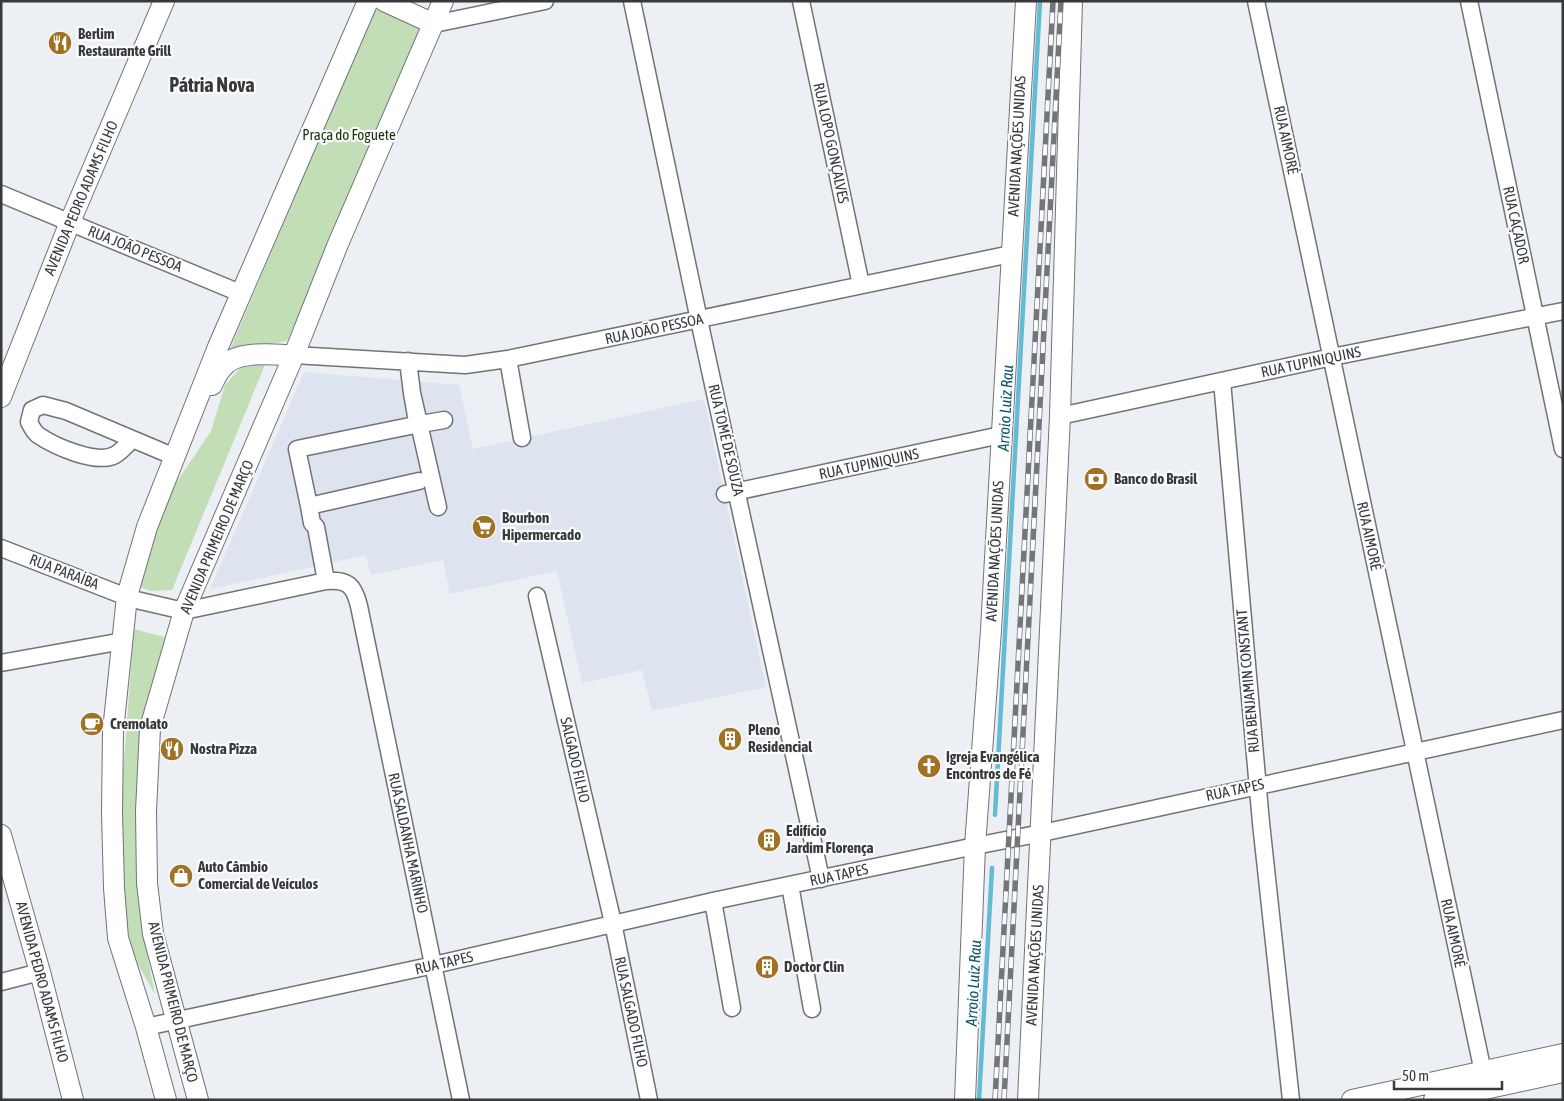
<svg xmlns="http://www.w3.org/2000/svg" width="1564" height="1101" font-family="'Asap Condensed',sans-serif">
<rect width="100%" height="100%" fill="#eceff4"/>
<!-- built -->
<path fill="#dee3f0" d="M304,372L459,385L473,449L704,399L766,687L652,711L642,670L582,683L557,571L450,594L443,560L371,575L366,555L210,589Z"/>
<!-- green -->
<path fill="#c1deb6" d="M375,7L422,30L334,239L287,341L229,352Z
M265,365L172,590L151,591L135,585L164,501L211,431L225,385L242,366Z
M134,629L168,638L143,737L144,940L155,994L132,954L123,895L119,829Z"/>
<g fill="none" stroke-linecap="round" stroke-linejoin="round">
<!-- stream -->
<path stroke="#65bad4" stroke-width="4.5" d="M995,815L1040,1
M979,1100L992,868"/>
<!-- minor casing -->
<g stroke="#717377" stroke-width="19">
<path id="minor" d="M632,1L699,320L821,879
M801,1L861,285
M1256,1L1483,1072
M1469,1L1563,449
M434,24L545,1
M1,194L240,293
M294,355L465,365L508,359L1011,254
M508,359L522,438
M408,361L412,393L438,507
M1222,381L1261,823L1291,1100
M412,393L417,422L415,425L297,449L309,506L419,481
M1060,416L1332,357L1563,311
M415,425L444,420
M132,440C127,444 121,452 115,455C96,465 54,446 38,435C34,432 31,426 29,422L32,410L43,405L66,411L175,457
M725,494L1001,435
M309,506L312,523L316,527L326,581
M1,548L132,599L184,611L326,581C347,579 354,585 359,606L461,1100
M537,596L613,923L649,1100
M1,663L123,641
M790,885L812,1009
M713,901L732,1008
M1,982L40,972
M146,1027L434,965L713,901L975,846L1042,833L1563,720"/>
</g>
<!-- major casing -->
<g stroke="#717377" stroke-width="22">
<path id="major" d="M384,1L434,24
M212,385C215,378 219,370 225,365C239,350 274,355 294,355
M1,397L70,222L164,1
M1,835L40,972L73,1100
M166,1100L146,1027L118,938L114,888L112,813L113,731L127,596L147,527L218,347L368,1
M198,1100L153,934L147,883L146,811L150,728L184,611L294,355L338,244L443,1
M965,1100L975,846L991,630L1026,1
M1028,1100L1060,416L1072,1
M1352,1100L1563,1054
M1434,1100L1563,1072"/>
</g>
<!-- minor -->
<use href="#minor" stroke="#fff" stroke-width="16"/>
<!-- major -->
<use href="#major" stroke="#fff" stroke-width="20"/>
<!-- rail casing -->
<g stroke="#737578" stroke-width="5.5">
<path id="rail" d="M995,1100L1053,1
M1004,1100L1061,1"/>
</g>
<!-- rail -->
<use href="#rail" stroke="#fbfcfe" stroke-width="4" stroke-dasharray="11" stroke-linecap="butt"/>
</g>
<!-- icons -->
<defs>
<g id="restaurant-disc" transform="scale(1.25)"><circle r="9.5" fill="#a07324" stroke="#fbfcfe"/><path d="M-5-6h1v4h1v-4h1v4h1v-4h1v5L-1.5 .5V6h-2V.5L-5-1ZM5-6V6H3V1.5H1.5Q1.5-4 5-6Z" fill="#fff"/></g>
<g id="bank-disc" transform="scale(1.25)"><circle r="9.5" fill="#a07324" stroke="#fbfcfe"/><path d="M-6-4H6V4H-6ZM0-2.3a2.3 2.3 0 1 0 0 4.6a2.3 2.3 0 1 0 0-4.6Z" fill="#fff"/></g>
<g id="supermarket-disc" transform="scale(1.25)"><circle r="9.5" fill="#a07324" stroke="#fbfcfe"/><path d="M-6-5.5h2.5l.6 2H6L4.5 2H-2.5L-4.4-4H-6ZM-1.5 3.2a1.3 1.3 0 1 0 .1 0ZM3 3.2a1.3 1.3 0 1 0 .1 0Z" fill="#fff"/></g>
<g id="cafe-disc" transform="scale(1.25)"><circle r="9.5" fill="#a07324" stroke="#fbfcfe"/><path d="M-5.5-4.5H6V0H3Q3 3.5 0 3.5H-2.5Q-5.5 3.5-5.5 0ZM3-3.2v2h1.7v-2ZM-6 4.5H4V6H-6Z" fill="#fff"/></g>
<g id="building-disc" transform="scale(1.25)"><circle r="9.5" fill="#a07324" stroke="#fbfcfe"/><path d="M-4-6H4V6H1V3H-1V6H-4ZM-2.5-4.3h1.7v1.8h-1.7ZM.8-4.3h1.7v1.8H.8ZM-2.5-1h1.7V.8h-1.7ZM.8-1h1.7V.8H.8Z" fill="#fff"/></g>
<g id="church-disc" transform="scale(1.25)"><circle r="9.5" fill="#a07324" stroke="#fbfcfe"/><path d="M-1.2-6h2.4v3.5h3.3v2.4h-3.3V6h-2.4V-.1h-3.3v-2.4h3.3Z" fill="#fff"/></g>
<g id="shop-disc" transform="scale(1.25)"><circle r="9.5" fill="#a07324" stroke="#fbfcfe"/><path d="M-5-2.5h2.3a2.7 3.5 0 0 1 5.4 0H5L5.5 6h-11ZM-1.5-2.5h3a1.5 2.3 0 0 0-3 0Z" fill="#fff"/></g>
</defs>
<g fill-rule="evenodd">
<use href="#restaurant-disc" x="60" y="43"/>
<use href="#bank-disc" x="1096" y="479"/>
<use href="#supermarket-disc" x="484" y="527"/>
<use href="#cafe-disc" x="92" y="724"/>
<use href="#building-disc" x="730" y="739"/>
<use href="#restaurant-disc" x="172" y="749"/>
<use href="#church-disc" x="929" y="766"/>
<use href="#building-disc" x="769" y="840"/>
<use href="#shop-disc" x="181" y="876"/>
<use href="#building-disc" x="767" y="967"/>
</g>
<g text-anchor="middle" stroke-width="4.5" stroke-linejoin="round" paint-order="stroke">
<!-- poi labels -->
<g font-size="15" font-weight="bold" fill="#38393b" stroke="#fbfcfe" text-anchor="start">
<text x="78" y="39">Berlim<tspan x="78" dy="17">Restaurante Grill</tspan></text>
<text x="1114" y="484">Banco do Brasil</text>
<text x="502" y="523">Bourbon<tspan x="502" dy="17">Hipermercado</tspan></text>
<text x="110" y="729">Cremolato</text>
<text x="748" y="735">Pleno<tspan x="748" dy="17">Residencial</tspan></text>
<text x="190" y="754">Nostra Pizza</text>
<text x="946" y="762">Igreja Evangélica<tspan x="946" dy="17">Encontros de Fé</tspan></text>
<text x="786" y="836">Edifício<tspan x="786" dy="17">Jardim Florença</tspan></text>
<text x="198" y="872">Auto Câmbio<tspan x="198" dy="17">Comercial de Veículos</tspan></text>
<text x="784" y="972">Doctor Clin</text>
</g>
<!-- park labels -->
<g font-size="15" fill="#18320a" stroke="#fbfcfe">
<text x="349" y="140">Praça do Foguete</text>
</g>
<!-- street labels -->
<g font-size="15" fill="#38393b" stroke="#fbfcfe">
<text transform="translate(1286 140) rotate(78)" y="5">RUA AIMORÉ</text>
<text transform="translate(831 143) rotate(78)" y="5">RUA LOPO GONÇALVES</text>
<text transform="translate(1017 146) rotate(-87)" y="5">AVENIDA NAÇÕES UNIDAS</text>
<text transform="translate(81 198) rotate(-67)" y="5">AVENIDA PEDRO ADAMS FILHO</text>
<text transform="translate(1516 225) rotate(78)" y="5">RUA CAÇADOR</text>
<text transform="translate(135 249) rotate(22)" y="5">RUA JOÃO PESSOA</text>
<text transform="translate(654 329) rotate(-12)" y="5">RUA JOÃO PESSOA</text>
<text transform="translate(1311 362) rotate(-12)" y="5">RUA TUPINIQUINS</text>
<text transform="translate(726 440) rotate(77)" y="5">RUA TOMÉ DE SOUZA</text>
<text transform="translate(869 464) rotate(-12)" y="5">RUA TUPINIQUINS</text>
<text transform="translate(1369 536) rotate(78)" y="5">RUA AIMORÉ</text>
<text transform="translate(217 537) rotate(-67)" y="5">AVENIDA PRIMEIRO DE MARÇO</text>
<text transform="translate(995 551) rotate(-87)" y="5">AVENIDA NAÇÕES UNIDAS</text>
<text transform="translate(64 572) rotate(21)" y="5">RUA PARAÍBA</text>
<text transform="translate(1248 681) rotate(-95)" y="5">RUA BENJAMIN CONSTANT</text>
<text transform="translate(575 760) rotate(77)" y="5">SALGADO FILHO</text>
<text transform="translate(1235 790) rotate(-12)" y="5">RUA TAPES</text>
<text transform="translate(408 843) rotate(78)" y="5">RUA SALDANHA MARINHO</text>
<text transform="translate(839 875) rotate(-12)" y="5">RUA TAPES</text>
<text transform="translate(1453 933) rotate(78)" y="5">RUA AIMORÉ</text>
<text transform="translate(1035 955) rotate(-87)" y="5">AVENIDA NAÇÕES UNIDAS</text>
<text transform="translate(444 963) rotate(-13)" y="5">RUA TAPES</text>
<text transform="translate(42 982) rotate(75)" y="5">AVENIDA PEDRO ADAMS FILHO</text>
<text transform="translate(173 1002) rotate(76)" y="5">AVENIDA PRIMEIRO DE MARÇO</text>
<text transform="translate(631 1012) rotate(78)" y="5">RUA SALGADO FILHO</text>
</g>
<!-- water labels -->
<g font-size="16" font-style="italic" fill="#0c5668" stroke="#fbfcfe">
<text transform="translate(1005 408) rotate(-87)" y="6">Arroio Luiz Rau</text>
<text transform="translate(973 983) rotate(-87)" y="6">Arroio Luiz Rau</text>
</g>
<!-- district labels -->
<g font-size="20" font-weight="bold" fill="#38393b" stroke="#fbfcfe">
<text x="212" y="92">Pátria Nova</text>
</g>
</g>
<!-- border -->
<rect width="1564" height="1101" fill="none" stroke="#38393b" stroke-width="5"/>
<!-- scale -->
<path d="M1394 1081v8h108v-8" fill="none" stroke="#38393b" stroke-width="2.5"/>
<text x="1402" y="1081" font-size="15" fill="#38393b" stroke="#fbfcfe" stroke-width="4" paint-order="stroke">50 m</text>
</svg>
